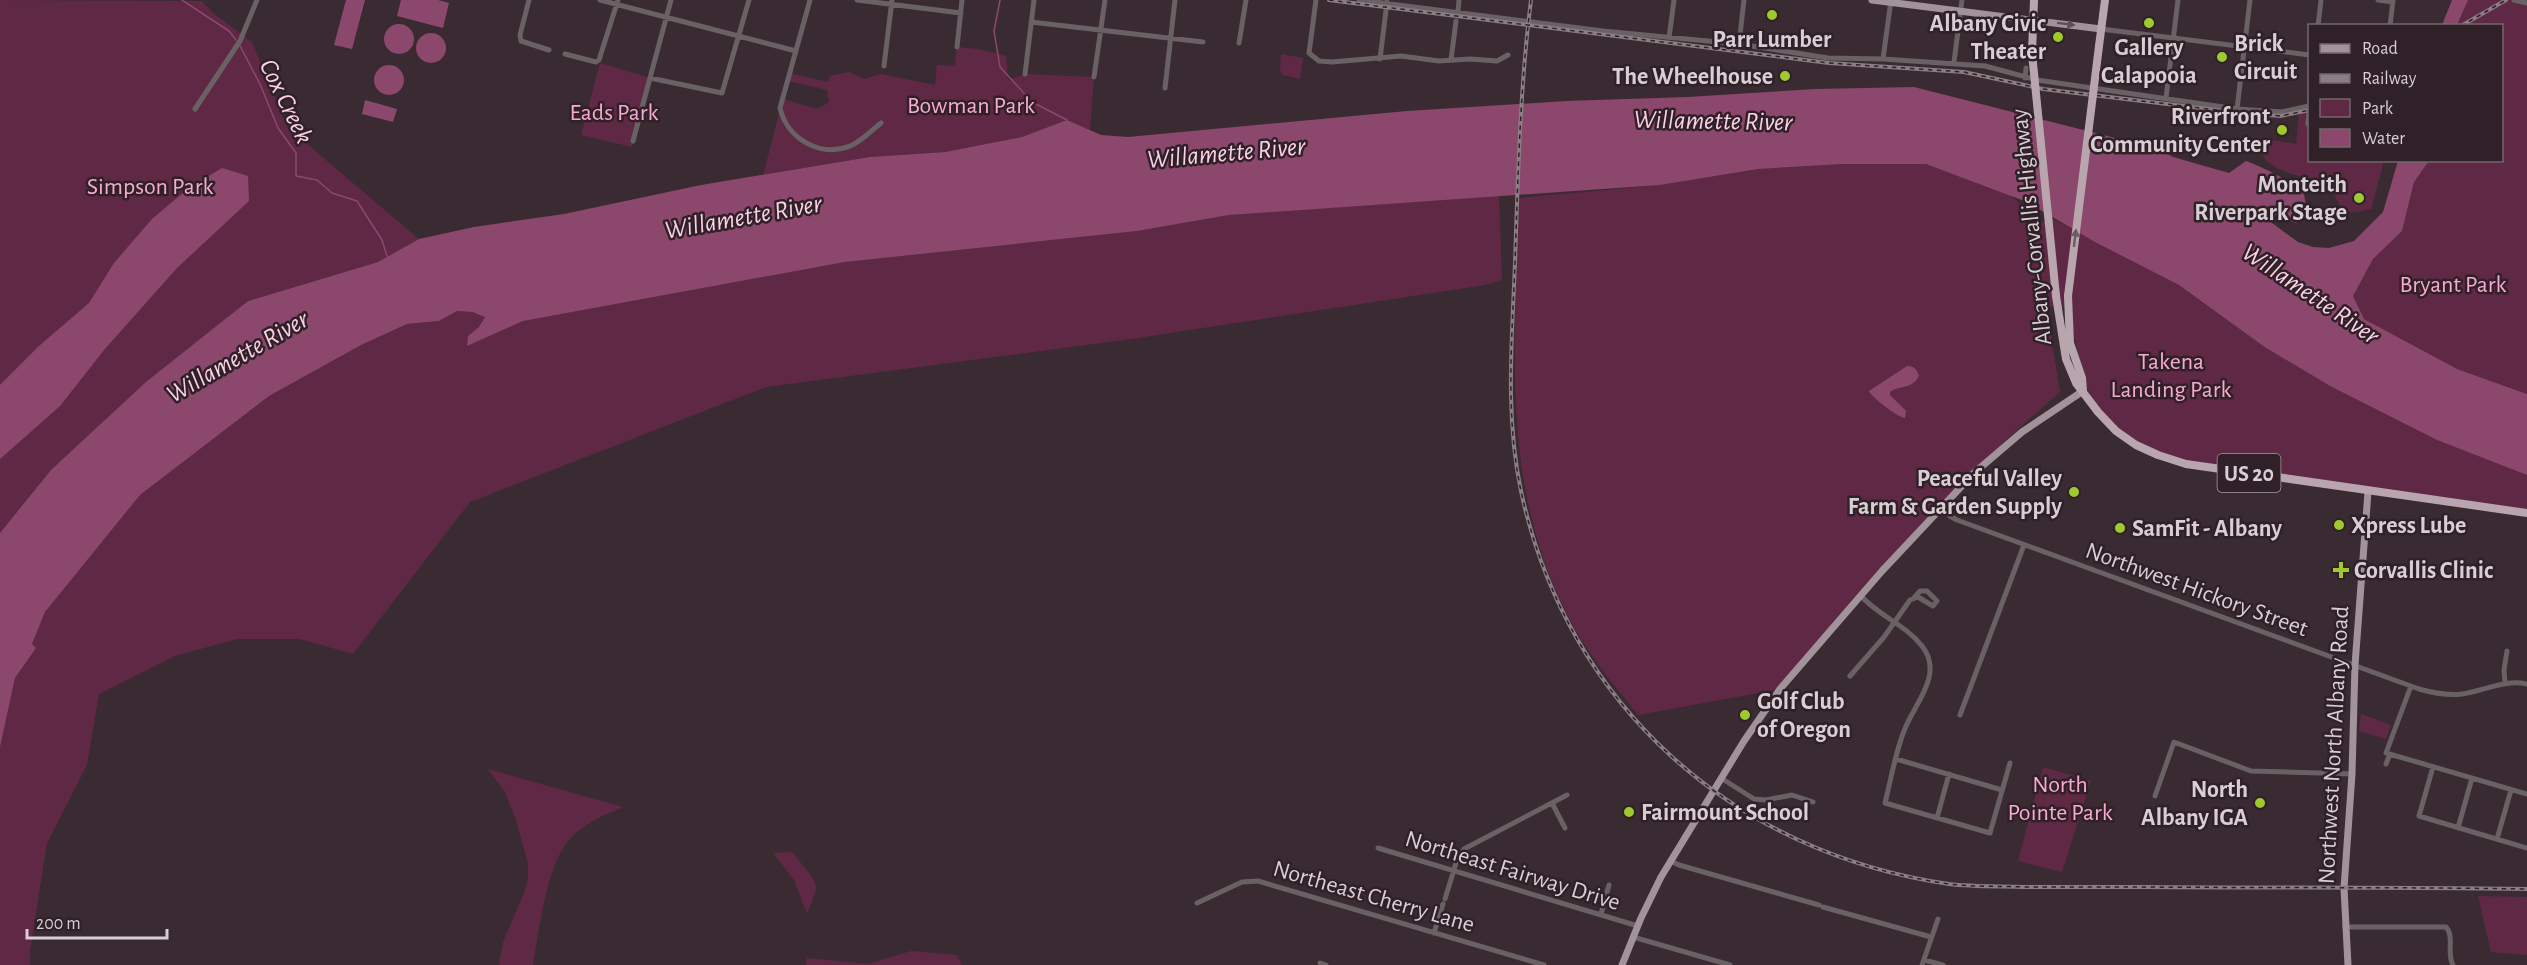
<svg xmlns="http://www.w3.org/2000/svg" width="2527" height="965" font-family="'Alegreya Sans',sans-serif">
<rect width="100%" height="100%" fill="#3a2b32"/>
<!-- green -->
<path fill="#5f2946" d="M0,0L202,1L213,13L252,42L287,127L419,239L378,262L247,301L51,470L0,533Z
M2468,0H2527V394L2457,369L2364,319L2353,296L2373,259L2402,231L2414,182L2429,161L2502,160V26L2457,25Z
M957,47L978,49L1006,56L1008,80L1025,74L1094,77L1090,130L1067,120L1022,137L945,152L870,157L763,175L783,99L817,109L829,102L827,90L788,81L790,73L828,82L830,76L849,72L865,79L880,74L935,85L937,65L955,66Z
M1281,54L1303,58L1300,79L1283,75L1280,70Z
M600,63L650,78L632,147L581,135Z
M2309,111L2310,160L2384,161L2371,209C2364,210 2355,214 2348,211C2337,208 2339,198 2331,191C2311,171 2255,178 2260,138L2296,144L2299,114Z
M1842,164H1926L2010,195L2040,222L2053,219L2179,285L2266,348L2332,387L2437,440L2527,475V510L2186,464L2124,437L2098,412L2082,377L2069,308L2046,306L2060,392L2008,438L1958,490L1780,689L1638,715C1612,682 1583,649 1565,610C1499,478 1516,340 1519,198L1660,185L1758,169Z
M1499,196L1502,280L1485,285L1124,340L766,387L470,502L353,654L300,639H237L175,656L99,694L87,765L47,843L30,951V965H0V747L15,678L35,649L32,644L45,612L140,495L269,396L361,345L407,324L439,321L457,311L472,312L485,317L479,327L468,336L467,345L523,321L845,262L1137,231L1229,215Z
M2361,714L2391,725L2386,739L2359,731Z
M2043,767L2091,781L2062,872L2018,861Z
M488,769L623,807C604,815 582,824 568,841C546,868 539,931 533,965H499L503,942L524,893L528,879V864L517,823L505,792Z
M792,852C803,867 810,870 817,888L807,914L794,880L773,853Z
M2478,896L2527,897V955L2491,952Z
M911,951L957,955L962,965H806L807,958L868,964Z"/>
<!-- water -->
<path fill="#8c486c" d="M346,0H365L352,49L334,45Z
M401,0H438L449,3L443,28L397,16Z
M2452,0H2468L2457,25H2442Z
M384 39a15 15 0 1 1 30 0a15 15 0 1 1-30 0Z
M416 48a15 15 0 1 1 30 0a15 15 0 1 1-30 0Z
M374 80a15 15 0 1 1 30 0a15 15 0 1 1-30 0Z
M1914,87L2119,139L2155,146L2173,157L2229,173L2246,161C2256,164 2297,184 2302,191C2308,200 2304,211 2301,220L2296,223L2273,215L2271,218L2272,223L2298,242L2313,247L2329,248L2354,241L2383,212L2398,161H2429L2414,182L2402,231L2373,259L2353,296L2364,319L2457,369L2527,394V475L2437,440L2332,387L2266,348L2179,285L2095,242L2027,202L1926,164H1842L1758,169L1660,185L1229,215L1137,231L845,262L523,321L467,346L468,336L479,327L485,317L472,312L457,311L439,321L407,324L361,345L269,396L140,495L45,612L32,644L36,648L15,678L0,747V533L51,470L146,382L248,301L378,262L419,239L474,227L564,214L701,185L870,157L945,152L1022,137L1067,120L1101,135L1128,137L1407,111L1566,101L1688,97L1815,89Z
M365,100L397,109L393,122L362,114Z
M222,168L248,176L249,201L177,268L104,350L60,406L0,459V385L39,346L89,303L114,263L152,219L190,187Z
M1907,366C1914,366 1916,369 1919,375C1914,389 1900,385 1890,392V395L1906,411L1905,418C1899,418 1871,397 1869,391Z"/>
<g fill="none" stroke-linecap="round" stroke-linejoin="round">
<!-- stream -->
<path stroke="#8c486c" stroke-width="1.5" d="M182,0L229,31L236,40
M1000,0L994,31L1000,67L1032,102L1067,120
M239,44L260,84L278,128L296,153V176L317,180L332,193L357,201L382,240L387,256"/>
<!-- minor -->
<path stroke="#6a6165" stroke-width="5" d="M529,0L520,35L521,41L549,50
M600,0L796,51
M810,0L780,108C787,139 821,158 850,146C861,142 872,130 881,123
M857,0L961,13
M1316,0L1309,53L1319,61L1332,62L1401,56L1439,61L1470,59L1497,61L1508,55
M1359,0L1603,31L1739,44L1828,58L1883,59L1985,66L2037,80L2237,109L2282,112L2309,106
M2378,0L2393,2
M2514,0L2527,3
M1458,12L1459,0
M1031,22L1203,42
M2318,26L2321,0
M2390,26L2393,0
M2101,29L2310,55
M1669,38L1674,0
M1239,43L1246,0
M1739,44L1744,0
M957,47L962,0
M565,54L596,62L599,60L618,0
M1380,59L1387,2
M1883,59L1891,0
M1451,60L1456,21
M1954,62L1962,0
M884,66L892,0
M1025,74L1034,0
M1094,77L1105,0
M650,78L722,93L749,0
M2025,78L2026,68
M1165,88L1175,0
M2166,98L2178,0
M195,109L240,41L257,0
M2237,109L2250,0
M2308,124L2310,99
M633,141L671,0
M1942,507L1950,516L1957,520L2419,689C2433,693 2447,696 2462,694C2483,691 2505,679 2527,684
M1861,596C1879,616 1906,625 1922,646C1945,675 1913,705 1904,731C1895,754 1891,779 1885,803L1990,833L2010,763
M1850,676L1884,637L1910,600L1918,597L1933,606L1937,601L1927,591H1920L1914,598
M2505,683L2504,670L2507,651
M2411,686L2386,753L2527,794
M1960,715L2024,545
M1896,759L2002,790
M2386,764L2390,754
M2433,767L2419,816L2527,848
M1721,778L1754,799L1766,800L1792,795L1813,802
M2155,796L2174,742L2251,771L2352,774
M1552,803L1565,828
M1937,818L1949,774
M2458,828L2472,778
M2497,839L2511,790
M1378,848L1638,926
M1671,861L1679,865L1819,905
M1445,899L1456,863L1464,849L1567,795
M1197,903L1242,882L1258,881L1544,965
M1823,907L1931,937
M1601,914L1609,885
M2345,927H2446C2455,937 2446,953 2453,965
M1434,933L1443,904
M1633,937L1730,965
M1924,960L1943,965
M1320,963L1326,965
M1922,965L1938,919"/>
<!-- major -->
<path stroke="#a29299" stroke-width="7" d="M1872,0L2101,29
M1622,965L1641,918L1661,877L1744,741L1780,689L1882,571L1974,473L2022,432L2083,391
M2348,965L2344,888L2352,774L2355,665L2368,492"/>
<!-- highway -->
<path stroke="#b9a5ae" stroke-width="8" d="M2099,46L2105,0
M2032,53L2034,0
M2056,296L2066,359L2076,383L2098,412L2116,431L2136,445L2158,455L2186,464L2527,513
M2068,296L2070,343L2082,378L2083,391"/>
<!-- rail casing -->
<g stroke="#8a7e84" stroke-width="4">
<path id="rail" d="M1329,0L1829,63L1964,72L2043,89L2233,112L2280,116L2310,110
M1531,0C1520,87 1518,175 1515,263C1512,339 1505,416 1521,491C1567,706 1734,853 1949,884C1974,887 2000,886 2026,887C2065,887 2105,887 2145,887C2272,888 2400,887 2527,889
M2461,26L2506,0"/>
</g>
<!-- rail -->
<use href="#rail" stroke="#302128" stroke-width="1.5" stroke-dasharray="4.5" stroke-linecap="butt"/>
<!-- highway-bridge -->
<path stroke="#b9a5ae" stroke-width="8" d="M2032,53L2056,296
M2068,296L2099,46"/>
</g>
<!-- one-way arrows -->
<defs><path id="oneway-solid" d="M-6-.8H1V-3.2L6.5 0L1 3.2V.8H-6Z" transform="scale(1.5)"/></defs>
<use fill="#5e4e55" href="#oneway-solid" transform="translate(2066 24) rotate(7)"/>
<use fill="#6e5c64" href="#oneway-solid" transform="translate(2075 238) rotate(-83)"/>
<!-- markers -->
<g fill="#9fca2d" stroke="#302128" stroke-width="2">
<circle cx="1772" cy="15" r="6"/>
<circle cx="2149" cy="23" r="6"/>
<circle cx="2058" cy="37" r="6"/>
<circle cx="2222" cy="57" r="6"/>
<circle cx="1785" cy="76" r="6"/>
<circle cx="2282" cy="130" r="6"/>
<circle cx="2359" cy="198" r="6"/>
<circle cx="2074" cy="492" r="6"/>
<circle cx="2339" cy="525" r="6"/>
<circle cx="2120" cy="528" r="6"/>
<path d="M2338 561h6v6h6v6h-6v6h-6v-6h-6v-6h6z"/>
<circle cx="1745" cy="715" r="6"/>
<circle cx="2260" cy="803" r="6"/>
<circle cx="1629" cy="812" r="6"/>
</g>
<g text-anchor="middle" stroke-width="5" stroke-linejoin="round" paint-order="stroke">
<!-- shield labels -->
<rect fill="#302128" stroke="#a69aa0" stroke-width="1.5" x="2217.5" y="454" width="63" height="38" rx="4.5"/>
<g font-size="22" font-weight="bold" fill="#d8ced3">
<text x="2249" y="481">US 20</text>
</g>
<!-- poi labels -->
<g font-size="24" font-weight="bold" fill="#d8ced3" stroke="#302128" text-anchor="end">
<text x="2046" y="31">Albany Civic<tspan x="2046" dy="28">Theater</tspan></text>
<text x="1772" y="47" text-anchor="middle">Parr Lumber</text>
<text x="2234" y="51" text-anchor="start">Brick<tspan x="2234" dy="28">Circuit</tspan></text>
<text x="2149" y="55" text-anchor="middle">Gallery<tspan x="2149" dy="28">Calapooia</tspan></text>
<text x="1773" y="84">The Wheelhouse</text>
<text x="2270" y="124">Riverfront<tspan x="2270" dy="28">Community Center</tspan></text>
<text x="2347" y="192">Monteith<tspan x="2347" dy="28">Riverpark Stage</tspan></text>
<text x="2062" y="486">Peaceful Valley<tspan x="2062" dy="28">Farm &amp; Garden Supply</tspan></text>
<text x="2351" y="533" text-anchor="start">Xpress Lube</text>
<text x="2132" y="536" text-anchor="start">SamFit - Albany</text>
<text x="2354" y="578" text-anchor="start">Corvallis Clinic</text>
<text x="1757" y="709" text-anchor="start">Golf Club<tspan x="1757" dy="28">of Oregon</tspan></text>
<text x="2248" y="797">North<tspan x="2248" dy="28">Albany IGA</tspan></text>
<text x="1641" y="820" text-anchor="start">Fairmount School</text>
</g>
<!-- park labels -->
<g font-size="24" fill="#f9a9d1" stroke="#302128">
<text x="971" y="113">Bowman Park</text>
<text x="614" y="120">Eads Park</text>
<text x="150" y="194">Simpson Park</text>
<text x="2453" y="292">Bryant Park</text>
<text x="2171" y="369">Takena<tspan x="2171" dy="28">Landing Park</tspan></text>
<text x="2060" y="792">North<tspan x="2060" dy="28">Pointe Park</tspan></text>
</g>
<!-- street labels -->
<g font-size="24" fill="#d8ced3" stroke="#302128">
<text transform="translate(2031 227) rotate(-96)" y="8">Albany-Corvallis Highway</text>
<text transform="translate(2197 589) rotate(20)" y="8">Northwest Hickory Street</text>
<text transform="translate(2333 745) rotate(-87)" y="8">Northwest North Albany Road</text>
<text transform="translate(1513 870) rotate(17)" y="8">Northeast Fairway Drive</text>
<text transform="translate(1374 896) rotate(16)" y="8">Northeast Cherry Lane</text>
</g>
<!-- water labels -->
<g font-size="26" font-style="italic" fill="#fbd1e5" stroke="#302128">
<text transform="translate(287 101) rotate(64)" y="9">Cox Creek</text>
<text transform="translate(1713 120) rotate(1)" y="9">Willamette River</text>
<text transform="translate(1226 152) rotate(-5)" y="9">Willamette River</text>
<text transform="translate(743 216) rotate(-10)" y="9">Willamette River</text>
<text transform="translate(2311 293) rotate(34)" y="9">Willamette River</text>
<text transform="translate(237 356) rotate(-30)" y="9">Willamette River</text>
</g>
</g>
<!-- legend -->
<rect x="2308" y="24" width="195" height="138" fill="#302128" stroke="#73666c" stroke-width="1.5"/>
<rect x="2320" y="44" width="30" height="9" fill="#a29299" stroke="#73666c" stroke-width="1.5"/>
<text x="2362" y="54" font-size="18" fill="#d8ced3">Road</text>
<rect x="2320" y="74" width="30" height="9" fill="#8a7e84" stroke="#73666c" stroke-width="1.5"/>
<text x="2362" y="84" font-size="18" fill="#d8ced3">Railway</text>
<rect x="2320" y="99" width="30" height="18" fill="#5f2946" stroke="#73666c" stroke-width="1.5"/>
<text x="2362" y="114" font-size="18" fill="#d8ced3">Park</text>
<rect x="2320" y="129" width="30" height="18" fill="#8c486c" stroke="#73666c" stroke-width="1.5"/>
<text x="2362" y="144" font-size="18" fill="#d8ced3">Water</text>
<!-- scale -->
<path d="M27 929v9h140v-9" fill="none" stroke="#d8ced3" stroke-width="3"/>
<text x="36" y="929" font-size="18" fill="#d8ced3" stroke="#302128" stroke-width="4.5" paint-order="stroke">200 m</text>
</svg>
